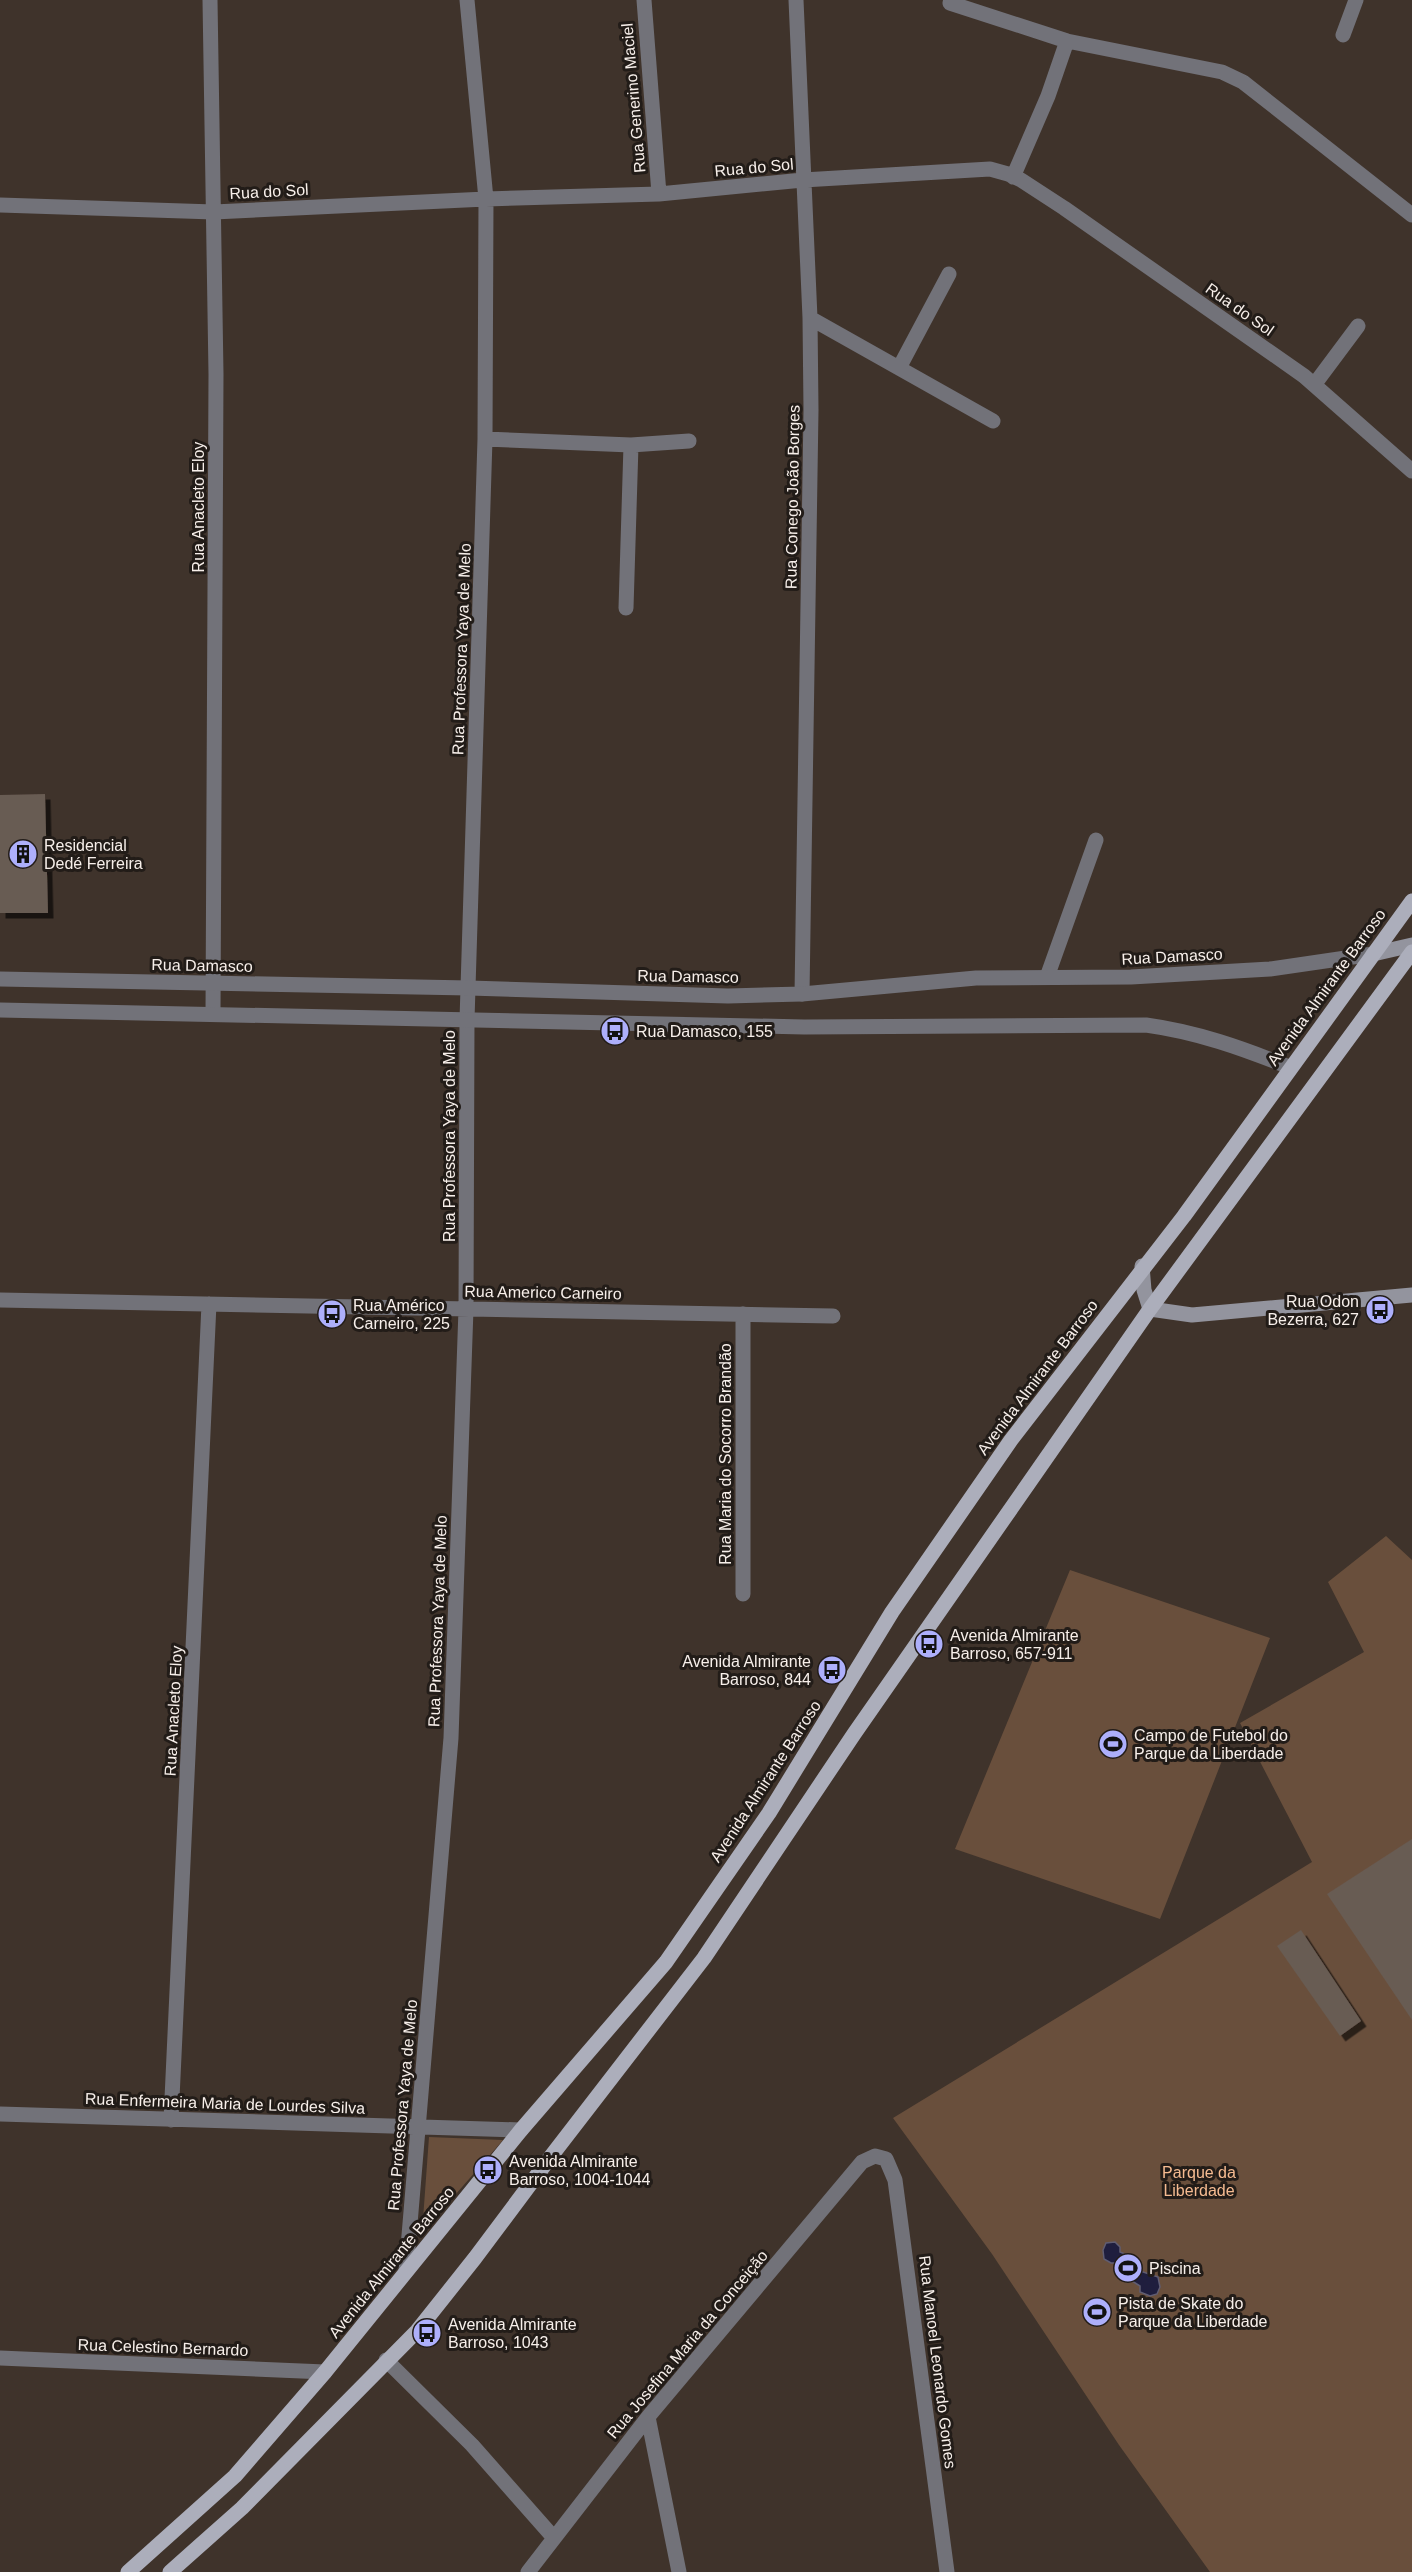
<svg xmlns="http://www.w3.org/2000/svg" width="1412" height="2572" font-family="Arial,sans-serif">
<defs>
<filter id="shadow"><feDropShadow dx="5.5" dy="5.5" stdDeviation="0" flood-color="#0009"/></filter>
</defs>
<rect width="100%" height="100%" fill="#3f332b"/>
<!-- green -->
<path fill="#694f3c" d="M1386,1536L1412,1560V2572H1210L1119,2445L992,2254L893,2118L1312,1862L1240,1723L1364,1652L1328,1582Z
M1070,1570L1270,1638L1160,1919L955,1849Z
M429,2137L503,2140L422,2233Z"/>
<!-- water -->
<path fill="#1f1e3e" stroke="#605d72" stroke-width="1.5" d="M1115,2242L1120,2247V2252L1130,2256L1131,2264L1138,2265L1140,2271L1158,2277L1160,2287L1157,2294L1150,2296L1140,2292V2286L1116,2271L1118,2263H1111L1104,2259L1103,2250L1106,2243Z"/>
<!-- building -->
<path fill="#685b52" filter="url(#shadow)" d="M45,794L48,913H0V795Z
M1412,1839V2020L1327,1894Z
M1301,1930L1361,2021L1340,2036L1277,1946Z"/>
<g fill="none" stroke-linecap="round" stroke-linejoin="round">
<!-- minor -->
<path stroke="#727279" stroke-width="15" d="M210,0L216,374L213,1014
M644,0L659,194
M796,0L810,318L811,410L802,994
M950,3L1067,41L1222,72L1243,82L1412,215
M1343,35L1356,0
M1013,177L1048,96L1067,41
M0,205L214,212L486,199L659,194L803,180L990,169L1008,174L1021,180L1064,208L1304,376L1412,471
M810,318L993,421
M899,368L949,274
M1314,385L1358,326
M485,439L631,445L689,441
M626,608L631,445
M1047,977L1096,840
M0,1300L833,1316
M743,1314V1594
M0,2114L521,2130
M171,2120L209,1304
M406,2271L451,1738L466,1309L467,1020L485,439L486,199L467,0
M0,2358L325,2372
M386,2360L472,2445L554,2538
M648,2417L679,2572
M528,2572L648,2417L862,2162L875,2156L886,2159L895,2180L947,2572"/>
<!-- tertiary -->
<path stroke="#727279" stroke-width="15" d="M0,979L469,988L728,996L802,994L976,978L1131,977L1270,969L1373,954
M0,1010L804,1027L1146,1025C1197,1032 1242,1048 1289,1067"/>
<!-- secondary -->
<path stroke="#93949e" stroke-width="15" d="M1373,954L1412,945
M1142,1266L1144,1290L1150,1309L1192,1315L1412,1295"/>
<!-- primary -->
<path stroke="#acaebb" stroke-width="15" d="M128,2572L235,2476L325,2372L521,2130L666,1962L769,1813L892,1612L1011,1440L1184,1216L1412,901
M170,2572L242,2508L417,2331L475,2258L552,2155L704,1958L854,1734L1150,1309L1412,952"/>
</g>
<!-- icons -->
<defs>
<g id="building-disc" transform="scale(1.5)"><circle r="9.5" fill="#adaffb" stroke="#221c18"/><path d="M-4-6H4V6H1V3H-1V6H-4ZM-2.5-4.3h1.7v1.8h-1.7ZM.8-4.3h1.7v1.8H.8ZM-2.5-1h1.7V.8h-1.7ZM.8-1h1.7V.8H.8Z" fill="#111"/></g>
<g id="bus-disc" transform="scale(1.5)"><circle r="9.5" fill="#adaffb" stroke="#221c18"/><path d="M-5-6H5V4H4V6H2V4H-2V6H-4V4H-5ZM-3.5-4V0h7V-4ZM-3.5 1.2v1.5H-2V1.2ZM2 1.2v1.5H3.5V1.2Z" fill="#111"/></g>
<g id="stadium-disc" transform="scale(1.5)"><circle r="9.5" fill="#adaffb" stroke="#221c18"/><path d="M0-5a6.5 5 0 1 0 0 10a6.5 5 0 1 0 0-10ZM-3.5-1.8h7v3.6h-7Z" fill="#111"/></g>
</defs>
<g fill-rule="evenodd">
<use href="#building-disc" x="23" y="854"/>
<use href="#bus-disc" x="615" y="1031"/>
<use href="#bus-disc" x="1380" y="1310"/>
<use href="#bus-disc" x="332" y="1314"/>
<use href="#bus-disc" x="929" y="1644"/>
<use href="#bus-disc" x="832" y="1670"/>
<use href="#stadium-disc" x="1113" y="1744"/>
<use href="#bus-disc" x="488" y="2170"/>
<use href="#stadium-disc" x="1128" y="2268"/>
<use href="#stadium-disc" x="1097" y="2312"/>
<use href="#bus-disc" x="427" y="2333"/>
</g>
<g text-anchor="middle" stroke-width="6" stroke-linejoin="round" paint-order="stroke">
<!-- street labels -->
<g font-size="16" fill="#f7efea" stroke="#221c18">
<text transform="translate(633 98) rotate(-95)" y="6">Rua Generino Maciel</text>
<text transform="translate(754 167) rotate(-5)" y="6">Rua do Sol</text>
<text transform="translate(269 191) rotate(-3)" y="6">Rua do Sol</text>
<text transform="translate(1240 309) rotate(35)" y="6">Rua do Sol</text>
<text transform="translate(792 497) rotate(-89)" y="6">Rua Conego João Borges</text>
<text transform="translate(198 507) rotate(-90)" y="6">Rua Anacleto Eloy</text>
<text transform="translate(461 649) rotate(-88)" y="6">Rua Professora Yaya de Melo</text>
<text transform="translate(1172 956) rotate(-3)" y="6">Rua Damasco</text>
<text transform="translate(202 965) rotate(1)" y="6">Rua Damasco</text>
<text transform="translate(688 976) rotate(1)" y="6">Rua Damasco</text>
<text transform="translate(1326 987) rotate(-54)" y="6">Avenida Almirante Barroso</text>
<text transform="translate(449 1136) rotate(-90)" y="6">Rua Professora Yaya de Melo</text>
<text transform="translate(543 1292) rotate(1)" y="6">Rua Americo Carneiro</text>
<text transform="translate(1037 1377) rotate(-53)" y="6">Avenida Almirante Barroso</text>
<text transform="translate(725 1454) rotate(-90)" y="6">Rua Maria do Socorro Brandão</text>
<text transform="translate(437 1621) rotate(-88)" y="6">Rua Professora Yaya de Melo</text>
<text transform="translate(173 1711) rotate(-87)" y="6">Rua Anacleto Eloy</text>
<text transform="translate(765 1781) rotate(-57)" y="6">Avenida Almirante Barroso</text>
<text transform="translate(225 2103) rotate(2)" y="6">Rua Enfermeira Maria de Lourdes Silva</text>
<text transform="translate(402 2105) rotate(-85)" y="6">Rua Professora Yaya de Melo</text>
<text transform="translate(391 2262) rotate(-51)" y="6">Avenida Almirante Barroso</text>
<text transform="translate(687 2344) rotate(-50)" y="6">Rua Josefina Maria da Conceição</text>
<text transform="translate(163 2347) rotate(2)" y="6">Rua Celestino Bernardo</text>
<text transform="translate(938 2362) rotate(83)" y="6">Rua Manoel Leonardo Gomes</text>
</g>
<!-- poi labels -->
<g font-size="16" fill="#f7efea" stroke="#221c18" text-anchor="start">
<text x="44" y="851">Residencial<tspan x="44" dy="18">Dedé Ferreira</tspan></text>
<text x="636" y="1037">Rua Damasco, 155</text>
<text x="1359" y="1307" text-anchor="end">Rua Odon<tspan x="1359" dy="18">Bezerra, 627</tspan></text>
<text x="353" y="1311">Rua Américo<tspan x="353" dy="18">Carneiro, 225</tspan></text>
<text x="950" y="1641">Avenida Almirante<tspan x="950" dy="18">Barroso, 657-911</tspan></text>
<text x="811" y="1667" text-anchor="end">Avenida Almirante<tspan x="811" dy="18">Barroso, 844</tspan></text>
<text x="1134" y="1741">Campo de Futebol do<tspan x="1134" dy="18">Parque da Liberdade</tspan></text>
<text x="509" y="2167">Avenida Almirante<tspan x="509" dy="18">Barroso, 1004-1044</tspan></text>
<text x="1149" y="2274">Piscina</text>
<text x="1118" y="2309">Pista de Skate do<tspan x="1118" dy="18">Parque da Liberdade</tspan></text>
<text x="448" y="2330">Avenida Almirante<tspan x="448" dy="18">Barroso, 1043</tspan></text>
</g>
<!-- park labels -->
<g font-size="16" fill="#f6bb91" stroke="#221c18">
<text x="1199" y="2178">Parque da<tspan x="1199" dy="18">Liberdade</tspan></text>
</g>
</g>
</svg>
